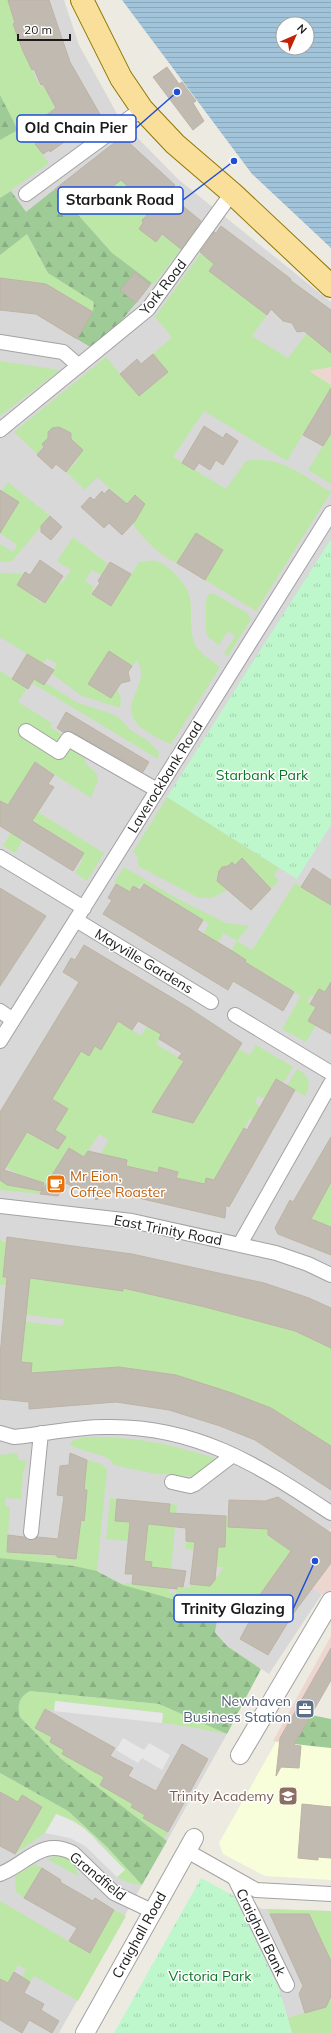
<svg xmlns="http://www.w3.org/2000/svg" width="331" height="2033" font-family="Mulish,sans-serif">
<defs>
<pattern id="forest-firs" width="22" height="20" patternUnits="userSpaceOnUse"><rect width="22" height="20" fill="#9ecb96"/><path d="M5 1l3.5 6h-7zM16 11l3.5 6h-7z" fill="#88ae81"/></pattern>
<pattern id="park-tufts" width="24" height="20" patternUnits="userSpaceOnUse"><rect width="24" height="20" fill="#bdf7cb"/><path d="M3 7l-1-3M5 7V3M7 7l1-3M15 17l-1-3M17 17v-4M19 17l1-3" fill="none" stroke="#a2d3ae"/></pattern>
<pattern id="water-rules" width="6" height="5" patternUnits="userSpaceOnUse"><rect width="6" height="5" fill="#a2c4da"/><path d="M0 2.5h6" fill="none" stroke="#8ba8ba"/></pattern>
</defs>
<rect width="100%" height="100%" fill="#edebe1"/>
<!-- residential -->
<path fill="#d9d8d8" d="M0,0H64L79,45L121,121L179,180L331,302V367L309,371L331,385V1528L297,1577L322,1594L269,1674L227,1646L215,1631L219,1610L122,1585L100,1572L0,1558V140L18,130L0,95Z
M19,1701L159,1704L227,1734L167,1841L60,1758L20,1717Z
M0,1773L108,1848L142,1885L59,2033H0Z
M234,1896L262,1909L331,1911V2033H292L279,1989Z"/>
<!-- commercial -->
<path fill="#eed6d0" d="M331,367V385L308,371Z
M331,1529V1600L297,1577Z
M331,1636V1681L294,1744L273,1741Z"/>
<!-- education -->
<path fill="#f8fed9" d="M276,1742L331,1748V1880L265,1876L223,1854L219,1843Z"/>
<!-- grass -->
<path fill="#bce7a7" d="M0,0H8L11,9L22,21L12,24L16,32L25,29L20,43L40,87L43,85L53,104L60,109L56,108L31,126L42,139L35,144L49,163L0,198V140L18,130L0,95Z
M121,180L152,210L142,220L143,223L139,229L156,242L160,236L165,237L181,249L154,284L112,253L77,214Z
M27,234L48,273L95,302L93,312L46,284L0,278V255Z
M201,253L214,264L209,271L214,275L219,267L226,285L247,300L266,302L261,310L267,315L252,336L288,358L307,333L331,353V367L309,371L331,385V403L324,399L287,461L204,411L173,457L226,489L246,461C279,454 304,476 331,492L256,611L205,580L223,550L196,533L177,563C160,556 143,539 133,524L145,504L135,495L125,505L122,502L123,500L97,477L85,490L66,472L77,461L76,458L83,450L71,438V433L67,430H63L59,427L52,428L48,432L49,437L42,444L44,446L37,454L14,432L106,357L139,396L168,372L153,354L172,337L155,317Z
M0,361L60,370L0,416Z
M331,433V484L308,470Z
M8,482L50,516L12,561L0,562V544L13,552L17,545L0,533L19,502L2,491Z
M73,537L108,564L101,575L92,570L85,581L94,587L91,593L111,605L139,562C144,563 150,559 156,561C164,563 171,570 176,575C202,601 184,617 195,644C200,654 211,660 220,667L171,744C93,712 157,691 137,660L132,666L109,651L89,683L111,698L117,689C120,695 122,700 120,707H117L82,696L51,673L57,664L47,658L43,664L0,637V573L24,574L38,592L34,598L44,604L57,582L61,584L71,570L57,561Z
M210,593L215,594L247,613L251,619L228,656L224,653L235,636L228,631L219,645L208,637L206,631V599Z
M0,671L27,688L18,702L52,723L50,727L81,747L86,764L96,773L98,780L91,798L35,762L15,794L30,805L38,812L104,853L87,881L75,873L82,861L80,859L84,852L46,829L41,836L29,829L15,853L3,846L18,821L20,813L0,801Z
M34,679L44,685L46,683L78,703L110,713L122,720L129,729L148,741L157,750L159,754L158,759L32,683Z
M167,797L279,868L274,876L279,880L271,889L254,874L256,872L242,858L235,865L232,862L227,868L222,867L219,871L220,875L216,879L227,890L212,898H199L138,866V856L133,852Z
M124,867L176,898L226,923L249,926L237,941L252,950L295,883L331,905V981L325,992L315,997L311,995L307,1002L316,1007L308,1021L316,1025L306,1042L282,1029L301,996L245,962L246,960L242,957L239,961L229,954L237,941L224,933L218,942L214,940L211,944L201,938L209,924L142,883L138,889L133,886L130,892L114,882Z
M101,1011L141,1036L150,1022L161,1034L156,1044L184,1061L152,1113L193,1123L239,1049L250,1055L256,1045L293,1067L283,1083L276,1079L265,1099L258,1096L255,1103L260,1107L253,1120L250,1118L224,1163L232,1191L206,1178L205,1184L176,1178L178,1171L159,1167L158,1173L126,1166L88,1174L109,1140L99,1134L84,1157L69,1148L41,1194L0,1190V1180L7,1185L24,1177L5,1167L27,1131L49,1144L56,1133L50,1128L68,1109L52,1099L50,1032L89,1056Z
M297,1069C309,1075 312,1084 305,1096L287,1086Z
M330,1184L331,1185V1227L316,1221L309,1222L314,1214L293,1202Z
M0,1239L6,1243L4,1277L23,1279L24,1271L38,1279L122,1291L123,1288L254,1319L295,1331L331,1348V1446L271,1409L177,1375L119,1367L33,1373L31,1375L32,1363L22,1380L0,1356V1353L22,1355L25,1327L4,1319L63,1326L64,1319L26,1315L7,1285H0Z
M86,1437C133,1436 172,1444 217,1459L197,1477L151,1473L114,1465L110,1460L106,1457L73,1447L70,1444L73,1440Z
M18,1453V1460L27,1461L23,1474L21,1499L6,1498L5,1506L10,1507L7,1551L76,1559L80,1528L60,1526L61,1519L84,1521L87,1490L57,1487V1485H64L87,1460L102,1464L107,1470L97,1571L74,1566L0,1558V1455Z
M110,1498L117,1499L115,1521L144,1524L155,1503L153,1525L167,1526L170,1504L177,1505L169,1593L176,1594L177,1586L190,1588L192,1573L198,1574L197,1585L210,1586L224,1567L209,1566L210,1551L185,1549L186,1541L225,1547L226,1516H229L236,1528H243V1523L270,1501L268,1537H271L293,1552L246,1614C204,1608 163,1597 122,1585L126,1583L149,1586L152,1562L144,1561L146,1546L128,1544V1541L106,1539Z
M30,1691L159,1704L227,1734L185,1726L162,1723L163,1713L56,1701L54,1711L45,1709L35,1728L52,1737L50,1742L64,1750L62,1754L104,1777L100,1785L133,1803L131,1807L145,1815L143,1818L168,1832L164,1839L60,1758L20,1717C17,1705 19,1697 30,1691Z
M0,1773L68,1811L108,1848L142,1885L130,1883L117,1877L125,1870C104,1848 86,1824 56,1814L45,1833L15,1854L42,1807L18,1802L0,1792Z
M56,1856C68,1856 77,1864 78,1876L47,1859Z
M35,1864L42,1868L24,1898L16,1892L15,1875Z
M0,1901L89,1953L114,1910L126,1916L78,2001L34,1976L30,1982L22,1977L26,1970L18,1965L8,1983L0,1979Z
M267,1909L331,1911V1961L329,1957L322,1960L319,1952L326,1948L323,1942L316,1945L312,1936L319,1932L315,1925L308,1928L305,1921L312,1919L309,1914H270Z
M331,1996V2033H292L288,2018L320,2008Z"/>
<!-- forest -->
<path fill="url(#forest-firs)" d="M0,95L18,130L0,140Z
M55,189L112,253L152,283L150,285L135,273L121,290L136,303L112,332L92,348L77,339L93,312L94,302L48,273L27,234L0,255V198L11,191L26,212Z
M0,1558L74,1566L97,1571L123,1585L176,1600L219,1610L215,1632L227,1646L261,1669L227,1734L159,1704L30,1691C19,1697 17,1705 20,1717L60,1758L167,1841L142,1885L108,1848L68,1811L0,1773Z
M311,1715L331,1719V1748L294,1744Z"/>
<!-- park -->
<path fill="url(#park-tufts)" d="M331,539V825L297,879L167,797Z
M201,1878L234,1896L279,1989L292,2033H114Z"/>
<!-- parking -->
<path fill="#e7e7e7" d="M55,1701L163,1713L162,1723L54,1711Z
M123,1738L144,1750L149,1743L170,1755L162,1770L142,1758L138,1763L116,1750Z
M56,1814L73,1821L85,1829L125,1870L117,1877L85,1846L70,1838L45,1833Z"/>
<!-- water -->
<path fill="url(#water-rules)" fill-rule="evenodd" d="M122,0H331V248L252,174ZM283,24H307V48H283Z"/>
<!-- building -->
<path fill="#c1bab1" stroke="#beb3a4" d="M8,0H49L70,62L101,116L50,152L49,150L43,154L35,144L42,139L31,126L56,108L43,84L41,85L34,69L32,70L23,51L13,24L15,23Z
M167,67L179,84L182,82L196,101L193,103L204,121L193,130L153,77Z
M119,139H125L175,185L167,193L201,221L181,249L162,234L156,242L139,229L143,223L142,220L152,210L121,180L77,214L55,189Z
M221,226L291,279L290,280L331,310V353L304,331L297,332L292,323L283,321L271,309L267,315L209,271L214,264L200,252L214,232L216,233Z
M135,272L150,285L136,303L120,290Z
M0,278L46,284L93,312L77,339L36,314L0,310Z
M153,354L168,372L139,396L120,374L137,359L141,364Z
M331,388V433L323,446L303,435Z
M204,426L223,438L226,433L238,441L223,465L216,460L210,470L199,463L194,470L182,463Z
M59,427L71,433V439L83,450L66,472L56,464L52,469L37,455L44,447L42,444L48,438V432L52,428Z
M109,489L127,504L135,495L145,504L135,521L122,535L109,523L104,528L81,507L90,497L94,500L102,491L104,494Z
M0,490L19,502L0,533Z
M50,516L62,527L51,540L41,532V526Z
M196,533L223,550L205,580L177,563Z
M40,560L63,576L45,603L17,585L25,572L30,575Z
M110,562L131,574L111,606L92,594L100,583L98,581Z
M109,651L132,666L128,672L130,681L121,683L111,698L88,684Z
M27,654L54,670L44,685L34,679L28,689L12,679Z
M66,712L149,762L143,772L72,732H63L57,728Z
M35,762L54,775L48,784L54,787L32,821L84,853L73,871L0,826V801L8,805Z
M242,858L271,889L251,910L217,881L219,871L222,867L228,866L232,862L235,865Z
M313,868L331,880V905L301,887Z
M116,884L130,892L133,886L140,890L144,884L203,920L197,930L234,952L246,960L245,962L294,992L283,1011L233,981L228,990L103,914L112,900L108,898Z
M0,888L46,916L0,986Z
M84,945L189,1008L242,1043L193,1123L152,1112L184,1061L178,1058L182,1053L159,1039L161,1034L138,1021L132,1030L118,1021L101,1050L95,1046L89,1056L81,1051L52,1099L68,1109L55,1130L66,1137L58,1149L27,1132L4,1170L44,1183L42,1191L69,1148L84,1157L88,1151L127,1160L126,1166L158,1173L159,1167L178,1172L176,1178L205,1184L206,1178L214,1180L244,1128L247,1130L276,1079L295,1090L229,1207L226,1205L225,1218L104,1190L97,1200L66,1183L58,1196L40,1194L42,1191L7,1185L0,1180V1112L79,982L63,972L71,958L75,960Z
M331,982V1034L308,1021L316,1007L310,1004L319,989L325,992Z
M331,1137V1182L311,1219L331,1227V1255L278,1234L275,1228L290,1200L293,1202Z
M7,1237L132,1254L264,1283L309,1298L331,1308V1348L295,1331L205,1307L123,1288V1291L30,1278L21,1362L32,1363L31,1373L119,1367L176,1375L232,1393L271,1408L331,1446V1490L255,1440L220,1426L169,1410L116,1402L29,1409V1402L0,1399V1356L7,1277H3Z
M70,1453L87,1460L84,1490H87L85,1513L84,1521L81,1520L76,1559L57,1557V1555L7,1552L8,1535L24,1537L31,1540L37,1537L58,1539L64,1496L57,1495L60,1466L69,1465Z
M278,1497L331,1533V1563L293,1614L268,1655L240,1639L256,1609H250L291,1551L268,1535V1529L228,1527L229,1500L265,1501Z
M117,1499L170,1504L169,1513L226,1516L225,1547H218L215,1580L210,1586L190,1584L195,1542L186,1541V1528L148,1524L144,1561L152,1562L151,1567L186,1571L183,1587L177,1586V1589L132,1584L133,1574H125L130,1522L115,1521Z
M331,1648V1680L294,1745L301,1746L299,1768L281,1767L276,1776L280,1738Z
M45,1709L115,1748L110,1756L133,1768L128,1776L156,1791L182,1744L208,1759L168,1832L143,1818L145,1815L131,1807L133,1804L100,1785L104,1777L62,1754L64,1750L50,1742L52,1737L35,1728Z
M0,1792L18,1802L22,1795L42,1807L15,1854L0,1846Z
M302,1804L331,1807V1858L318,1857V1860L298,1858Z
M42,1868L61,1880L60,1882L93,1901L95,1898L114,1910L90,1953L69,1941L77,1928L24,1898Z
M270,1914H309L331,1961V1996L326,2007L305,2013L299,1994L303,1986Z
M14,1972L30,1982L24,1993L44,2004L41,2010L59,2021L52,2033L29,2020L22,2033L0,2020V1979L8,1983Z"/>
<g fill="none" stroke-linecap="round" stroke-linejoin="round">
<!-- minor casing -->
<g stroke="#a2a2a2" stroke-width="16">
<path id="minor" d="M26,194L142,109
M0,342L63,352L79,366
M0,430L148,309L232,193
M26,731L59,752L68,739L157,790
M0,857L84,908
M76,920L211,1002
M0,1011L13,1020
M235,1015L331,1073
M0,1041L331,513
M0,1206L132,1221L276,1253L308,1264L331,1275
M240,1244L331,1083
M0,1433L14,1437C44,1434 75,1427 105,1427C196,1425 258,1465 331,1513
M172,1482L190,1486L195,1484L233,1455
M31,1532L41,1433
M187,1851L256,1890L331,1894
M0,1874C27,1864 41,1837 73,1853L114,1893L152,1911
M235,1879L287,1985"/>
</g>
<!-- tertiary casing -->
<g stroke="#a2a2a2" stroke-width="20">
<path id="tertiary" d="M240,1755L331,1601
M85,2033L194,1838"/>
</g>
<!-- primary casing -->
<g stroke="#8f7703" stroke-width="24">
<path id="primary" d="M82,0L121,78L142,109L175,144L232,193L331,286"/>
</g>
<!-- minor -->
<use href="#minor" stroke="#fff" stroke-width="14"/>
<!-- tertiary -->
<use href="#tertiary" stroke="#fff" stroke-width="18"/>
<!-- primary -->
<use href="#primary" stroke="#f9df9a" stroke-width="22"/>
</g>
<!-- icons -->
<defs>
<g id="cafe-square" transform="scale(1)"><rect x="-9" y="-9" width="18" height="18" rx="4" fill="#e8710a" stroke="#fff"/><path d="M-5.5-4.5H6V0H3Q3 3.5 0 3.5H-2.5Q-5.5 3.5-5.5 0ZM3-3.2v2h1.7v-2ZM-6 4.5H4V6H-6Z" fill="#fff"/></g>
<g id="office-square" transform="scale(1)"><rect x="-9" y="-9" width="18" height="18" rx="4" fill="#5c6f8a" stroke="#fff"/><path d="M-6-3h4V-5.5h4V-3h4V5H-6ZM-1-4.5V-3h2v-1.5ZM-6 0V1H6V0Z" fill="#fff"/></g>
<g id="school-square" transform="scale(1)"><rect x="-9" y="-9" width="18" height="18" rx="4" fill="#8d6e63" stroke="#fff"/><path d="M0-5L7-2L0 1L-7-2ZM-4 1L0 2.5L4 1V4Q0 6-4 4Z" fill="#fff"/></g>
</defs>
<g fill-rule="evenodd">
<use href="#cafe-square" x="56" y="1184"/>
<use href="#office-square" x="305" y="1709"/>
<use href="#school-square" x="288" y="1796"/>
</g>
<g text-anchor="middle" stroke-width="3" stroke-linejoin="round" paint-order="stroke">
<!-- street labels -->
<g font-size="14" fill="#1b1b1b" stroke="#fff">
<text transform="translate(163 287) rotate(-52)" y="5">York Road</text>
<text transform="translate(165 777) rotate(-58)" y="5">Laverockbank Road</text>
<text transform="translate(144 961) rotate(31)" y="5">Mayville Gardens</text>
<text transform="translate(168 1230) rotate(11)" y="5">East Trinity Road</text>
<text transform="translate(98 1876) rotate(39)" y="5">Grandfield</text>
<text transform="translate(261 1932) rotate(64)" y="5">Craighall Bank</text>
<text transform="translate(139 1935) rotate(-61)" y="5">Craighall Road</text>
</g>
<!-- park labels -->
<g font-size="14" fill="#0d7526" stroke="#fff">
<text x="262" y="780">Starbank Park</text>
<text x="210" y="1981">Victoria Park</text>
</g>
<!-- food labels -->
<g font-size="14" fill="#c56008" stroke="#fff" text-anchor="start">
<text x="70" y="1181">Mr Eion,<tspan x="70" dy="16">Coffee Roaster</tspan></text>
</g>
<!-- service labels -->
<g font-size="14" fill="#4e5e75" stroke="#fff" text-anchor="end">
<text x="291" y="1706">Newhaven<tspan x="291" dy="16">Business Station</tspan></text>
</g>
<!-- education labels -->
<g font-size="14" fill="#785e54" stroke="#fff" text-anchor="end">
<text x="274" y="1801">Trinity Academy</text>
</g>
</g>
<!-- callouts -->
<path fill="none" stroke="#1d4ed8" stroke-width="1.5" d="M177 92L136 128M234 161L183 200M315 1561L293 1609"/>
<g fill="#1d4ed8" stroke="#fff" stroke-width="1.5">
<circle cx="177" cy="92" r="4"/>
<circle cx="234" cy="161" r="4"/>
<circle cx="315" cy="1561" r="4"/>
</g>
<g fill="#fff" stroke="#1d4ed8" stroke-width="1.5">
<rect x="17" y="115" width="119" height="27" rx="4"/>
<rect x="58" y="187" width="125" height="27" rx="4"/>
<rect x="174" y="1595" width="119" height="27" rx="4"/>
</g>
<g font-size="15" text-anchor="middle" font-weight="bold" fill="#1b1b1b">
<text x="76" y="133">Old Chain Pier</text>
<text x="120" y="205">Starbank Road</text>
<text x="233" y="1614">Trinity Glazing</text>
</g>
<!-- north arrow -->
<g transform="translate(295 36) rotate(45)"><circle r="19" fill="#ffffff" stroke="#a4a4a4"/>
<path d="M0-3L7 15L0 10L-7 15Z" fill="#c22205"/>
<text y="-6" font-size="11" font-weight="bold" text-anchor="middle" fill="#1b1b1b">N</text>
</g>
<!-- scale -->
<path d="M18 34v6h52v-6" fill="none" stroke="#1b1b1b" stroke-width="2"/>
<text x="24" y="34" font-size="12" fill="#1b1b1b" stroke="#ffffff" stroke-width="3" paint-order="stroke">20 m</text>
</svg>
